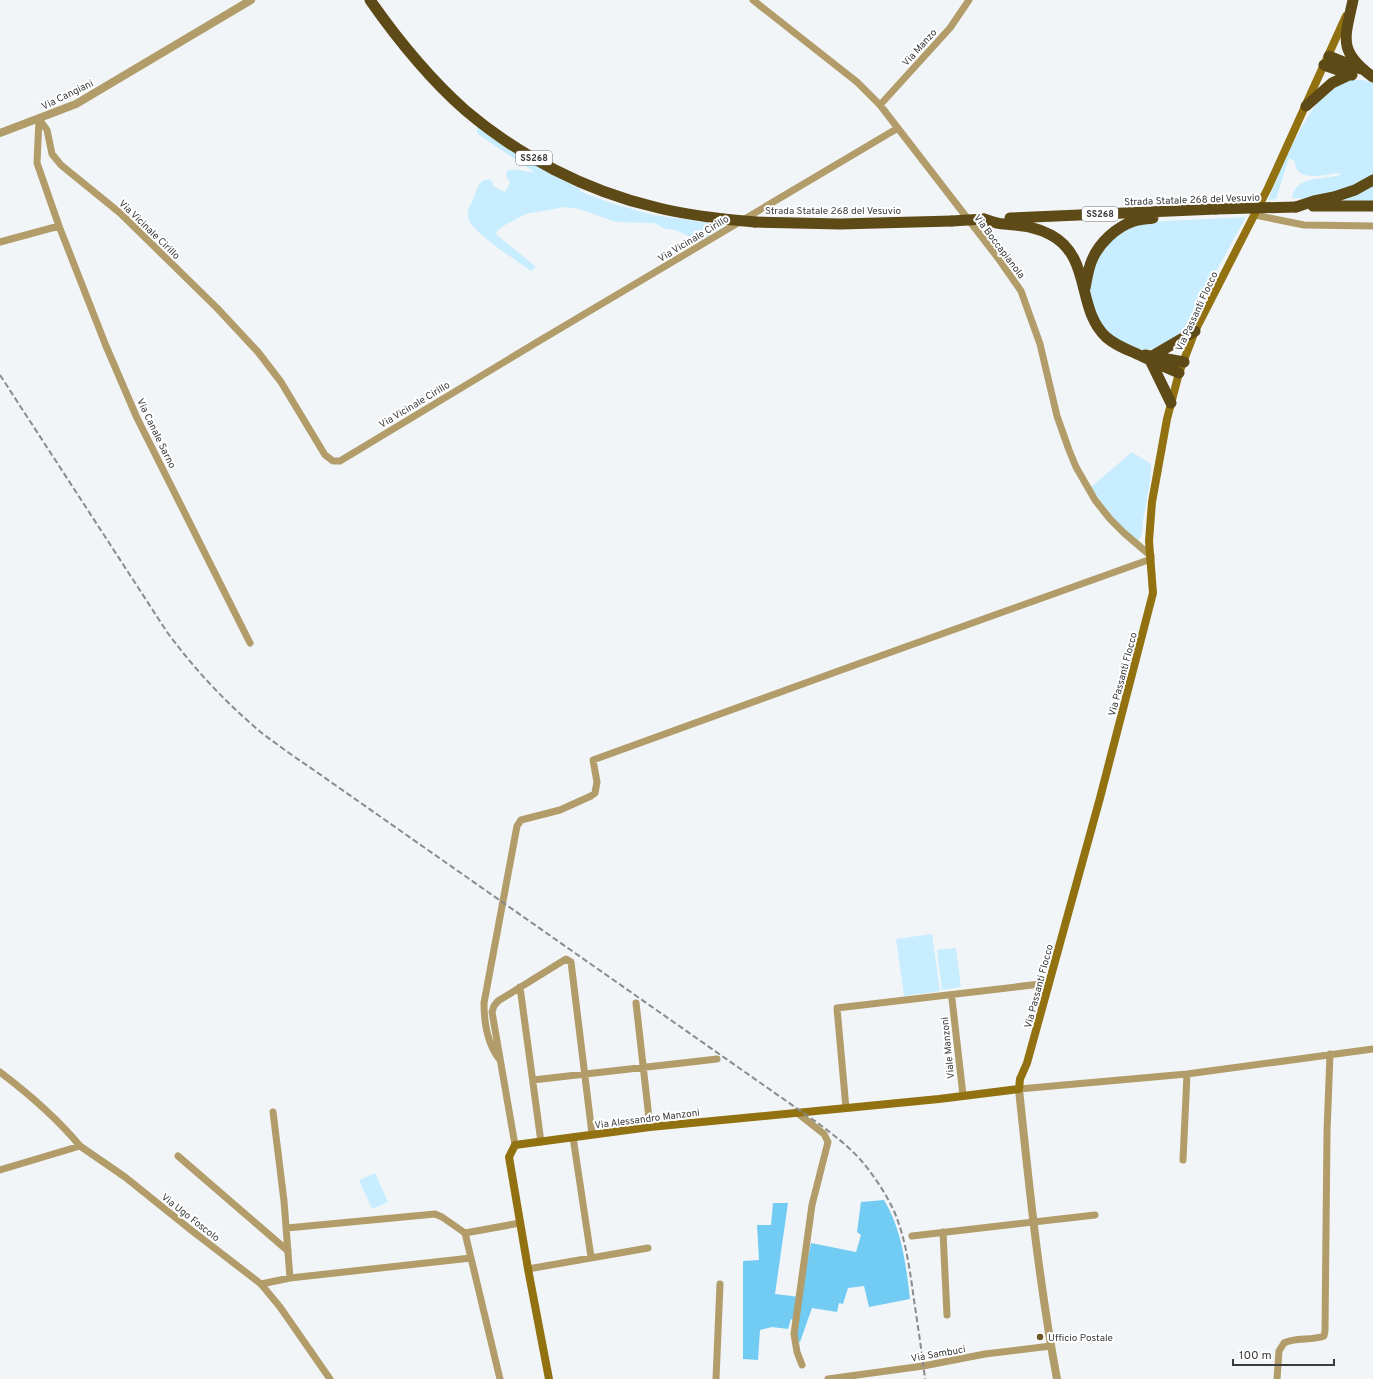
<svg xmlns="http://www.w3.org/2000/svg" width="1373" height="1379" font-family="Overpass,sans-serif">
<rect width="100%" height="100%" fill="#f1f5f7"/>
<!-- green -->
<path fill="#c8edff" d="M1354,80H1364L1373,83V178L1369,180L1312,199L1292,198C1295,175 1324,180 1340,175L1339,173C1325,174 1295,184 1295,161L1289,158L1276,199L1268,200C1281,168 1294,137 1313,109C1317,103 1321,96 1326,92C1334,85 1344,81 1354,80Z
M477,126C509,151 544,170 580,189L581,192L611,203L653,215L725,225L726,226L699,242L691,237L675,230L666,229L654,223L616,222L579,209L565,207L526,214L505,225L496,232L497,235L536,267L531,271C519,262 469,231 468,217C467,208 470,207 473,200C474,197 475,194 476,191C479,184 482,178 491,180L493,183V186L505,192L510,183L506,175L507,171C515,167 524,172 533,172V171L479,135L477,132Z
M1373,185V201H1340V200Z
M1246,217L1182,333L1154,349L1142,350L1125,345L1108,332L1102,326L1095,312L1089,289L1090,281L1100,251L1124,230L1147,222Z
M1132,452L1151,464C1151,484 1146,502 1143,521C1142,528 1143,534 1139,540C1124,536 1100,500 1091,487Z
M932,934L940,991L904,996L896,939Z
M956,948L961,987L942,990L937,950Z
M375,1173L388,1202L372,1209L359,1180Z"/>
<!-- forest -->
<path fill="#72cbf3" d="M884,1200C902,1230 906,1265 910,1299L869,1307L864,1286L848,1288L843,1304L839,1303L837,1312L812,1308L800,1342L794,1340L797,1322L791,1319L788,1329L772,1327L760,1330L758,1360L743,1359V1261L759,1260L757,1225H771L773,1203H788L775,1294L800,1297L811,1243L856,1252L861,1235L857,1232L861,1202Z"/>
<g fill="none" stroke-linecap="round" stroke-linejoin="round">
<!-- minor -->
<path stroke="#b29c69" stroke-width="7" d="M753,0L857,82L880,105L998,258L1021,291L1040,344L1057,416L1069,450L1076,467L1095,500L1110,519L1124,533L1151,556
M880,105L950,28L969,0
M39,119L47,130L52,154L61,165L120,213L217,308L258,352L281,382L325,455L333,461H340L539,341L898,128
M1255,215L1304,225L1373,226
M59,226L106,346L137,418L250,643
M0,242L59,226L37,163L39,119
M520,987L541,1142
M952,999L963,1095
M636,1003L650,1127
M500,1060C488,1045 484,1022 484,1003L517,826L521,820L560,810L591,796L595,793L597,782L593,760L855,665L1151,559
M0,1072C29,1094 57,1118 80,1146
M533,1080L717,1059
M1019,1089L1187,1074L1373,1049
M846,1108L837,1008L1049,983
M273,1112L284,1201L290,1278
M796,1112L824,1134L828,1142L812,1205L794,1334L797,1352L802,1365
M573,1137L591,1257
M515,1145L492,1012L494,1006L498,1001L566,959L571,962L592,1134
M178,1156L288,1251
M1183,1160L1187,1074
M0,1170L80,1146L125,1177L191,1230L261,1284L280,1307L330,1379
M287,1228L435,1214L442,1217L465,1233L500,1379
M943,1232L947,1315
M465,1233L520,1223
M912,1236L1095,1215
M528,1269L648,1248
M261,1284L290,1278L471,1258
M716,1379L720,1284
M828,1379L923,1366L985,1354L1051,1346
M1277,1379L1279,1351L1284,1343C1296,1337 1311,1341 1324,1336L1325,1331L1327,1132L1330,1054"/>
<!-- tertiary -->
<path stroke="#b29c69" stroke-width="8" d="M0,133L76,104L251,0
M1019,1089C1029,1186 1039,1283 1057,1379"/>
<!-- secondary -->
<path stroke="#927111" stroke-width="8" d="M549,1379L528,1269L509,1157L515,1145L650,1127L939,1099L1019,1089L1020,1079L1027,1063L1100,798L1153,593L1149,541L1152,502L1167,419L1179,373L1195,331L1268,188L1346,16"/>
<!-- trunk -->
<path stroke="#5e4a16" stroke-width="11" d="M370,0C398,40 429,78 465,110C519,156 586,191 655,207C677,213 700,216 723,219
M1353,0C1345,38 1337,51 1373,77
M1329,56L1361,69
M1324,65L1352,75
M1306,106L1332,83L1349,75
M1313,206H1373
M1296,207L1314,201L1334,197L1355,190L1373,180
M1010,218L1216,209
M984,219C990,221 998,224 1004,224C1022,226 1035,226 1051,235C1092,257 1076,309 1106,337C1114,344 1125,349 1135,353C1150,360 1164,367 1179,373
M755,222L840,224L952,221
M1085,288C1087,279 1088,269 1092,260C1099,243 1116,227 1134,221C1140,219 1147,219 1153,218
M1145,355L1184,362
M1154,355L1195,331
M1151,362L1171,403"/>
<!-- rail -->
<path stroke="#898b8d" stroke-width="2" stroke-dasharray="6 3" stroke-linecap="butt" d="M0,375L167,632C195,670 227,704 263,734C278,745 293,756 308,766L802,1112C822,1126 842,1140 859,1158C873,1174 885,1192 894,1211C906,1239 910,1271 914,1300C918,1327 922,1353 925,1379"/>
<!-- trunk-bridge -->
<path stroke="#5e4a16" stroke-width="11" d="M1216,209L1296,207
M723,219L755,222
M952,221L984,219"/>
</g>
<!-- markers -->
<circle fill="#6c5827" stroke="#fff" stroke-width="1.5" cx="1040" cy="1337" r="4"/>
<g text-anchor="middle" stroke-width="4" stroke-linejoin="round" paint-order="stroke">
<!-- shield labels -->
<g fill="#fff" stroke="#757676" stroke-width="1">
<rect x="516" y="151" width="36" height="14" rx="3"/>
<rect x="1082" y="207" width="36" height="14" rx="3"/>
</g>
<g font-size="9" font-weight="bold" fill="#3a3b3c">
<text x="534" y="161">SS268</text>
<text x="1100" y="217">SS268</text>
</g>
<!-- street labels -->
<g font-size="10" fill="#3a3b3c" stroke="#fff">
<text transform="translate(919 47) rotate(-48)" y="4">Via Manzo</text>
<text transform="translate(67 94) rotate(-26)" y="4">Via Cangiani</text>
<text transform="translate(1192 199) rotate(-2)" y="4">Strada Statale 268 del Vesuvio</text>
<text x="833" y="214">Strada Statale 268 del Vesuvio</text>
<text transform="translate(150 229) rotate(44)" y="4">Via Vicinale Cirillo</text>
<text transform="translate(693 238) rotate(-31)" y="4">Via Vicinale Cirillo</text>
<text transform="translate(1000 246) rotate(53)" y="4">Via Boccapianola</text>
<text transform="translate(1196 311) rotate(-65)" y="4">Via Passanti Flocco</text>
<text transform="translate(414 404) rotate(-31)" y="4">Via Vicinale Cirillo</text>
<text transform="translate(157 433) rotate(64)" y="4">Via Canale Sarno</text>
<text transform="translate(1122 674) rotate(-75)" y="4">Via Passanti Flocco</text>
<text transform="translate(1038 986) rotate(-75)" y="4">Via Passanti Flocco</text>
<text transform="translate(947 1048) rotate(-96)" y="4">Viale Manzoni</text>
<text transform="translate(647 1118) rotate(-7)" y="4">Via Alessandro Manzoni</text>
<text transform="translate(191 1217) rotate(38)" y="4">Via Ugo Foscolo</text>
<text transform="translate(938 1353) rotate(-10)" y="4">Via Sambuci</text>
</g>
<!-- poi labels -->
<g font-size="10" fill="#3a3b3c" stroke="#fff" text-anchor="start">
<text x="1048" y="1341">Ufficio Postale</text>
</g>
</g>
<!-- scale -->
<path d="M1233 1359v6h101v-6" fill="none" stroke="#3a3b3c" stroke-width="2"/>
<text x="1239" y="1359" font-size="12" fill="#3a3b3c" stroke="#ffffff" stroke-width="3" paint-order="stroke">100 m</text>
</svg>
